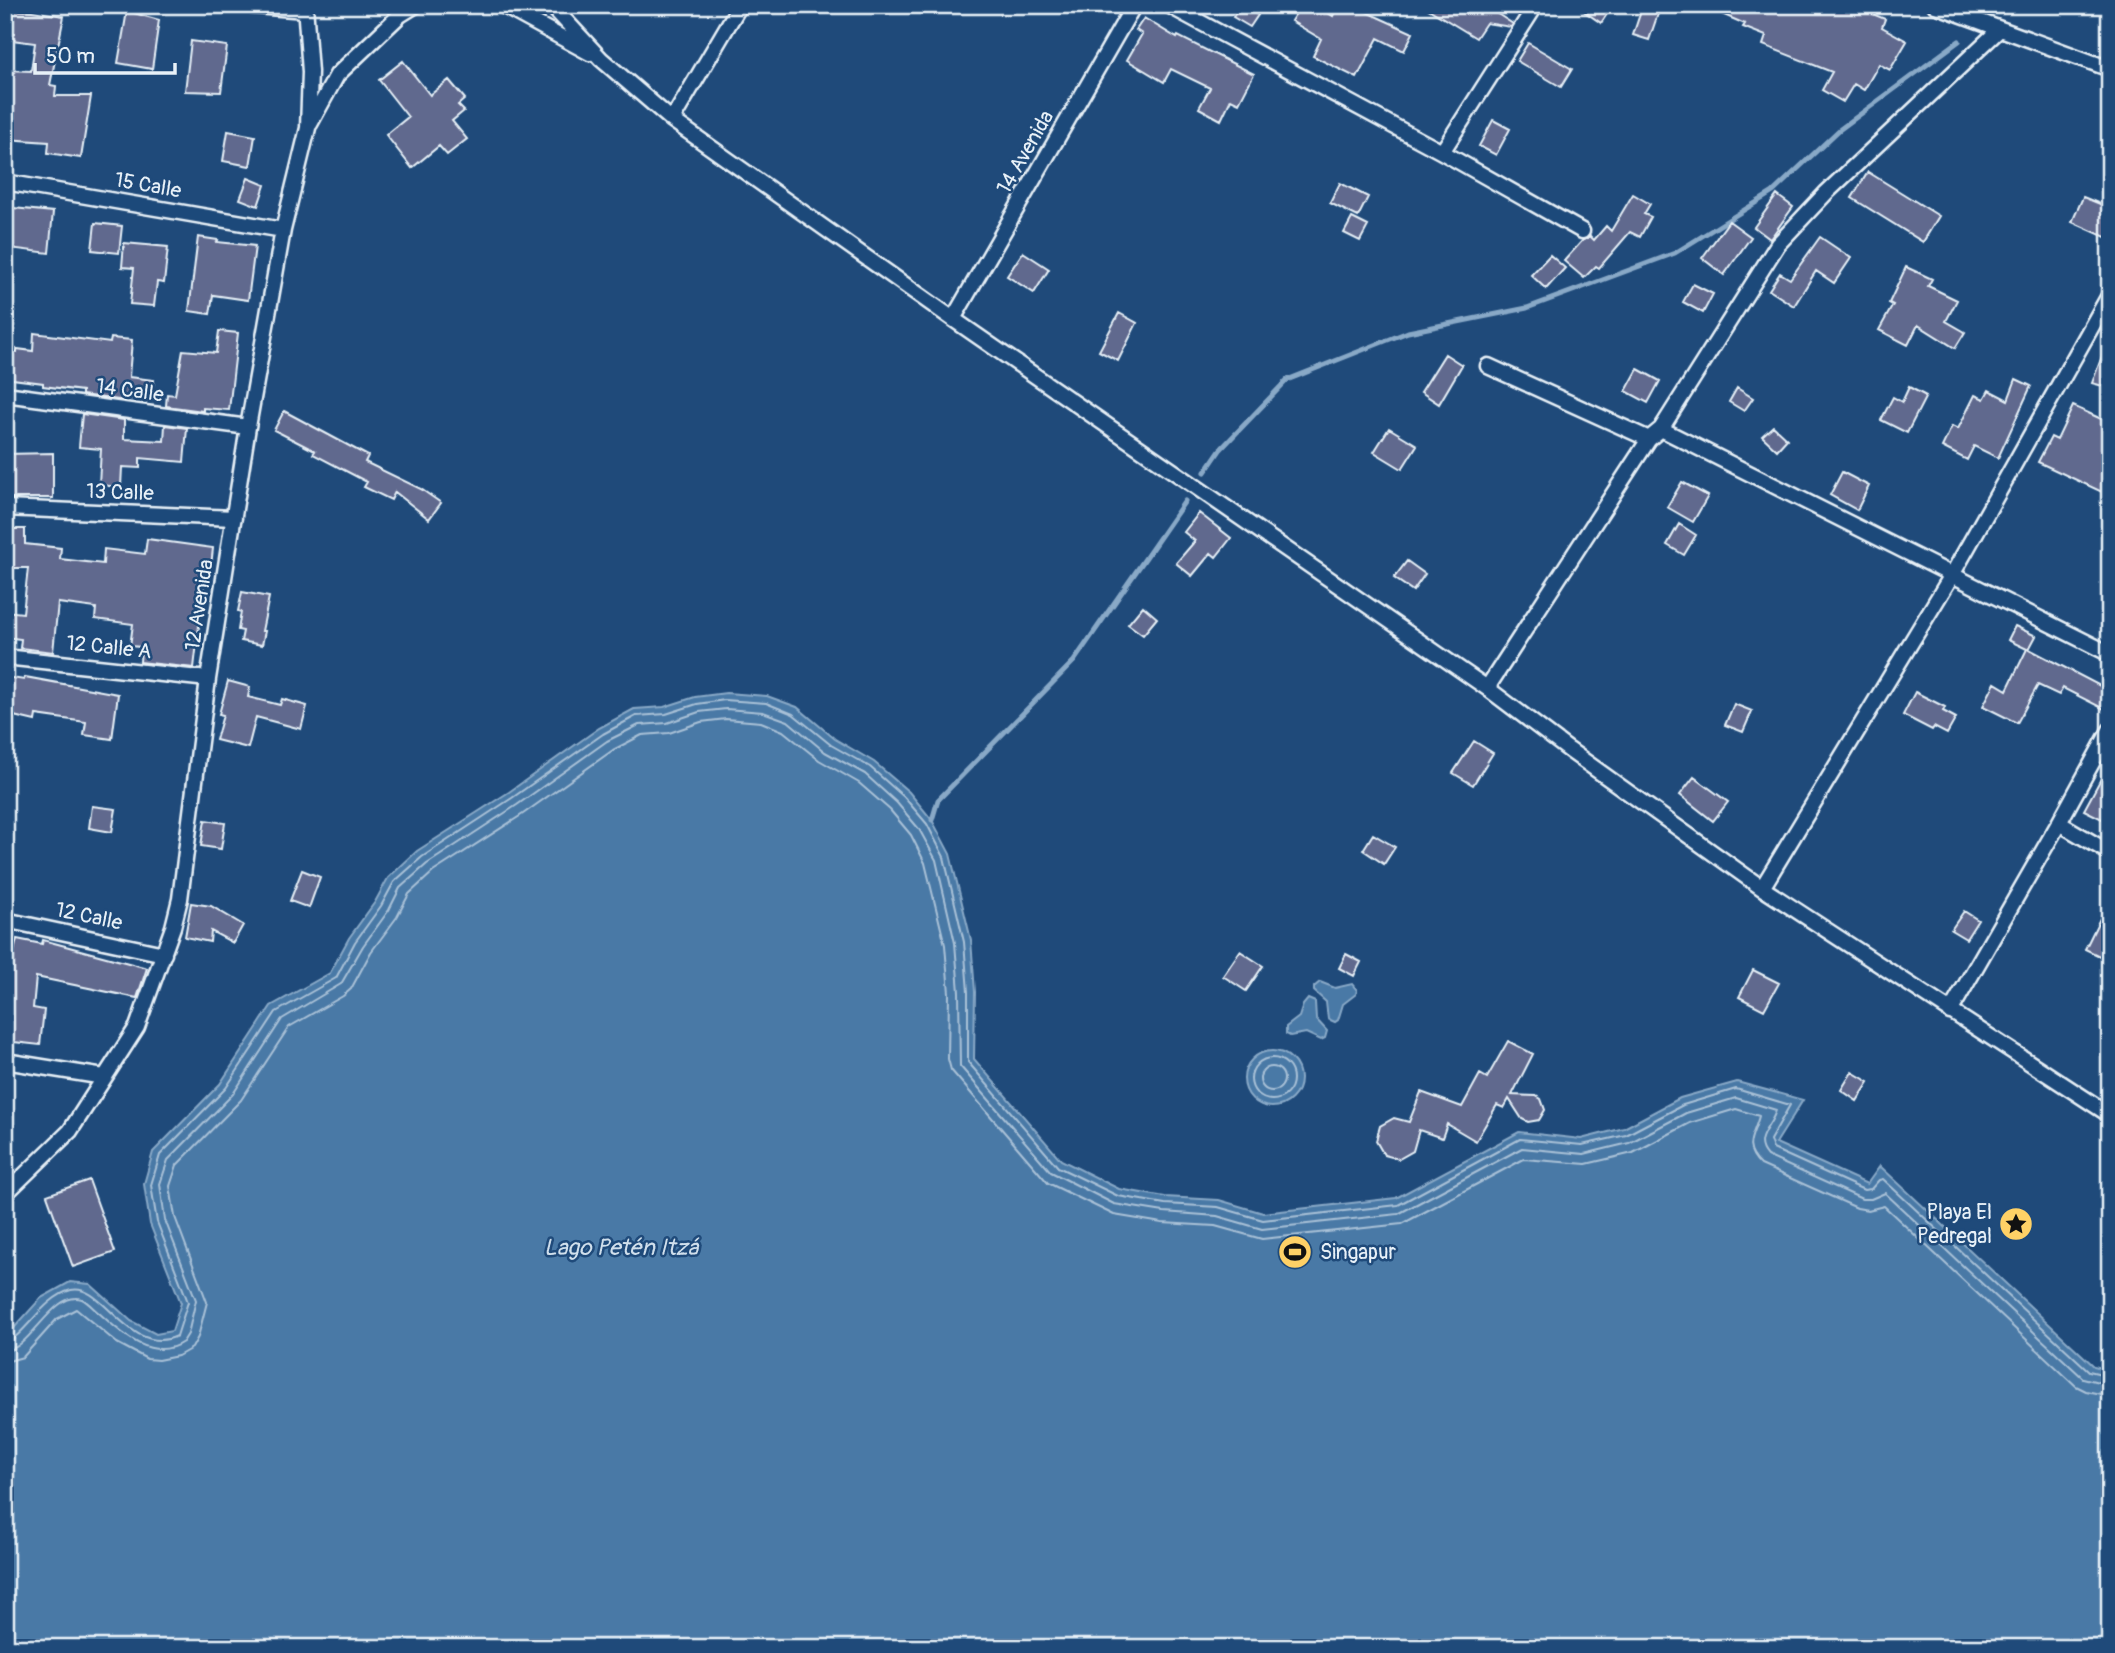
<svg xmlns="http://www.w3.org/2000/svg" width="2115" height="1653" font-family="Pangolin,sans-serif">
<rect width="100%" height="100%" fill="#1f4a7a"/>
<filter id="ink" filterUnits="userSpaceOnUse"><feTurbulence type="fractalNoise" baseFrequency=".0143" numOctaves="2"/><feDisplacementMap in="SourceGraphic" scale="14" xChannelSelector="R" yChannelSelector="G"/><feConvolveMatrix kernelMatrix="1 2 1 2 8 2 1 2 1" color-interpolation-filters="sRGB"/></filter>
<g filter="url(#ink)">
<!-- water -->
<path fill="#4a79a6" stroke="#89a9c7" stroke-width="2" d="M726,693L767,696L797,707L835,739L874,762L909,792L932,820L950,854L971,940L975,992L974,1059L1061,1160L1119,1189L1165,1197L1219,1200L1263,1213L1396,1198L1519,1132L1581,1139L1624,1128L1680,1098L1737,1082L1803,1100L1776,1143L1867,1184L1880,1166L2094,1366L2110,1370V1648H5V1338L41,1298L70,1282L90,1284L131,1321L156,1334L172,1331L181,1303L150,1224L144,1184L153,1152L220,1084L271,1006L330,973L349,938L375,902L388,878L417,851L509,792L599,728L634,709L664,707L695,697Z
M1320,982L1335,988L1352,984L1357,990L1356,994L1343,1004L1338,1020L1335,1022L1328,1019L1326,1002L1314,991V987Z
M1308,999L1315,1002L1316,1019L1327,1031L1325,1038L1321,1040L1306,1033L1290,1036L1286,1034V1027L1299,1017L1303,1005Z
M1244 1079a28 28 0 1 1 56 0a28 28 0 1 1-56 0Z"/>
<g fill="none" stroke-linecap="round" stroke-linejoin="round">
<!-- shore -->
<path stroke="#a9c1d7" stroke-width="2" d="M1251 1079a21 21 0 1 1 42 0a21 21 0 1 1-42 0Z
M1260 1079a12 12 0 1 1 24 0a12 12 0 1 1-24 0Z
M5,1342C21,1341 43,1297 71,1290C103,1282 129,1358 177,1336L188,1302L157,1222L151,1185L160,1155L226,1088L276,1012L336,978L355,942L381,906L394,882L422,857L512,798L603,734L636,716L666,714L697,704L725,700L766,703L793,714L831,745L870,767L904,797L927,824L944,857L964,942L968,992V1062L1058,1167L1118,1196L1165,1204L1218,1207L1263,1220L1398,1205L1520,1139L1582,1145L1626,1135L1683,1105L1736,1089L1790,1105L1770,1140L1773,1149L1864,1190L1871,1189L1879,1180L1883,1179L2089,1371L2110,1376
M5,1351C30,1350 54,1289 82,1299C88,1302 94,1309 99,1313C121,1333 152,1363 183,1342L188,1334L196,1300L165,1220L160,1184L168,1160L233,1094L282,1019L341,984L363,946L389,910L400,888L427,864L517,805L607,741L639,725L667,723L699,712L726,709L763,712L788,721L825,752L865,774L897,803L919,829L936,860L955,943L959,992L960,1066L1051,1172L1114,1204L1164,1212L1217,1216L1262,1229L1398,1214L1522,1148L1584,1154L1629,1143L1686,1113L1736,1098L1776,1110C1772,1127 1751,1139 1767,1156L1862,1199H1871L1885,1193L2083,1378L2110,1385
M5,1362L23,1357L57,1319L76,1309L117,1343L147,1359L158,1360L178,1356L192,1348L198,1337L207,1302L175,1217L170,1186L177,1165L241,1100L289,1027L343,996L351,989L371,952L397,917L409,894L433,872L523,814L613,750L642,735L669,733L701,722L726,719L761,722L783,731L819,760L859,783L890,810L911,835L925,863L945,945L949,993L948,1059L951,1070L1048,1183L1114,1215L1162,1223L1215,1226L1262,1239L1402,1224L1524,1159L1586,1164L1633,1153L1690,1123L1736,1109L1759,1116C1754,1136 1741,1146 1761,1165L1857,1208L1868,1210L1884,1206L2076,1386L2086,1391L2110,1396"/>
<!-- stream -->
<path stroke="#89a9c7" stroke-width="5" d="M1982,12L1986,5
M1205,472L1220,450L1287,380L1408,332L1527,308L1675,253L1773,192L1839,130L1959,41
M932,820L938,800L1074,661L1185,501"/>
</g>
<!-- building -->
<path fill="#61698e" stroke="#e8f1f8" stroke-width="2" d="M1241,5L1258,15L1250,27L1233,17Z
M1301,5H1315L1333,16L1338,5H1351L1413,33L1404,51L1378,38L1357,78L1313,56L1321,39L1291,21Z
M1422,5H1496L1493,11L1513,24L1511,27L1486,23L1476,38Z
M1575,5H1613L1601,23Z
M1643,5H1661L1649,40L1633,35Z
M1701,5H1766L1779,11L1782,5H1851L1885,19L1882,27L1907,41L1890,70L1879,64L1864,90L1854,84L1843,102L1822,90L1832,72L1763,45L1766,36L1743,27L1745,24Z
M5,10L32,11L64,16L50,85L56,86L55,96H91L81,158L48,153L49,142L5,139V70L31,71L35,43L5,39Z
M127,11L159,20L152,69L118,63Z
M1144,18L1177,38L1178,36L1254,74L1239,103L1231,99L1221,120L1199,108L1210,88L1171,69L1164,82L1127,60L1142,34L1136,30Z
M191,41L227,46L221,92L185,91Z
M1528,43L1572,69L1561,87L1517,61Z
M403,61L430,95L449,80L465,99L458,105L464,111L452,121L467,139L447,155L439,146L412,168L386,135L408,117L379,80Z
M1493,120L1510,129L1496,155L1479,146Z
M228,131L255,136L250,166L223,161Z
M1868,172L1939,216L1923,242L1852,198Z
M248,178L265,185L258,206L240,199Z
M1340,183L1368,197L1358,217L1330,203Z
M1633,194L1650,204L1644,214L1651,217L1640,237L1630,232L1599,268L1596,266L1584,278L1564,261L1582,241L1590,236L1594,240L1606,226L1611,231Z
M1777,195L1793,207L1770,239L1754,227Z
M2083,197L2110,208V239L2072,222Z
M13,208L53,212L49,253L9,248Z
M1352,218L1368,226L1360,241L1344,233Z
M1729,221L1751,237L1724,275L1702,258Z
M95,223L122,226L119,253L92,250Z
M198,237L218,240L217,242L255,246L248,300L213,295L210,314L189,311Z
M1820,237L1851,258L1834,283L1816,271L1794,306L1769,290L1780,273L1790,279Z
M124,243L168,247L164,283L157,282L154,306L130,304L134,268L122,267Z
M1023,252L1049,269L1034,293L1007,276Z
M1550,255L1565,268L1546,289L1531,275Z
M1906,267L1932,279L1928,286L1957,300L1946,321L1965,332L1955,348L1918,325L1908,345L1879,330L1893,305L1889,303Z
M1693,284L1713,294L1703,313L1683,302Z
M1119,313L1137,323L1118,361L1099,351Z
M219,331L238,333L229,410L203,408V411L166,406L167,394L175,395L183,350L216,353Z
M34,333L110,343L111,338L132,340L129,377L154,380L151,401L126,398V401L82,395V391L43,386V383L5,378V351L17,352V349L33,351Z
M2108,340H2110V388L2092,383Z
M1445,354L1462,365L1439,404L1421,392Z
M1638,369L1660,381L1648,403L1626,391Z
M2016,379L2031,386L1998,458L1974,446L1967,460L1942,447L1952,426L1958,429L1975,395L1984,399L1989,390L2008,400Z
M1909,387L1926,396L1907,433L1881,420L1893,397L1902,402Z
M1737,388L1753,398L1744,411L1729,402Z
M2073,406L2110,423V476L2102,492L2038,462L2051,437L2057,440Z
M284,411L368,456L365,462L421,489L441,503L429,519L395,492L391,500L364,487L367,482L313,454L315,451L274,430Z
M82,414L124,420V439L164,441L165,425L187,428L184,462L140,458V468L122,467L121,487L99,485L101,449L79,447Z
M1773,426L1787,439L1777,450L1762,436Z
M1389,428L1417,445L1402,469L1374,452Z
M53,453V498H5V454Z
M1842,472L1869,486L1857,510L1830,495Z
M1682,482L1708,496L1693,522L1667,507Z
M1199,513L1231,538L1216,557L1211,553L1192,576L1176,563L1195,541L1184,532Z
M1679,524L1696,535L1684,555L1667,545Z
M5,529H25V544L61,548L60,559L103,564L104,549L145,554L147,539L213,548L210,575H205L194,668L140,662L141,647L130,646L133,624L95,619L96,608L58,603L53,652L20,648L21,639L5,637V611L23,613L28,568H5Z
M1407,561L1425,574L1413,591L1394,578Z
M242,592L269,597L262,631H265L262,645L241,641L243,631L238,630L241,612L238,611Z
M1143,606L1157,618L1143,635L1128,624Z
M2015,626L2036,636L2029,649L2110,691V698L2104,709L2063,688L2059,695L2038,685L2017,723L1983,706L1995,683L2007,690L2027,649L2008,640Z
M5,677L24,680L25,677L118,694L112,739L84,735L86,722L36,715L35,721L5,714Z
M228,681L250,687L248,697L280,705L282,699L307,706L301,729L256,717L248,748L216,740L223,715L219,714Z
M1915,692L1945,707L1943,711L1956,718L1947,734L1934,727L1932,730L1903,715Z
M1734,704L1752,711L1743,732L1725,725Z
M1474,741L1493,753L1473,785L1453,773Z
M2110,762V823L2084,810Z
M1694,777L1728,802L1713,821L1680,795Z
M92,806L116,809L112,832L89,828Z
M205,820L225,823L221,849L201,846Z
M1373,834L1395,847L1384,864L1363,850Z
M302,870L320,877L309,908L290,901Z
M2110,898V961L2085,949Z
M191,903L211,906L243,925L233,943L211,931L210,942L185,937Z
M1964,911L1978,920L1966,939L1951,930Z
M17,939L42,944L43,940L147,968L137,998L36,977L33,1008L44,1010L40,1045L5,1041V988Z
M1240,951L1263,966L1246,991L1223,976Z
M1346,954L1361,962L1354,976L1339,968Z
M1753,970L1779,983L1764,1010L1739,997Z
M1508,1041L1533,1054L1512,1095L1536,1096L1541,1099L1545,1110L1539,1120L1528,1122L1522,1119L1509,1099L1504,1108L1497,1105L1476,1141L1447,1124L1442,1138L1419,1130L1413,1151L1399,1159L1384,1155L1376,1141L1380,1126L1394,1118L1409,1122L1421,1092L1462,1107L1480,1074L1487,1078Z
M1852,1072L1869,1082L1857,1101L1841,1090Z
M89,1180L115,1252L73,1267L47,1195Z"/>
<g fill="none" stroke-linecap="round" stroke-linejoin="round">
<!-- minor casing -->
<g stroke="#e8f1f8" stroke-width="19">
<path id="minor" d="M243,5L305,10
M502,5L590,53
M551,5L601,59L672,120L953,319L1487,688L1569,750L1762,888L2110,1115
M1168,5L1442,152L1582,231
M1935,5L2110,69
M672,120L740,5
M310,124L337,75L400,15L416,5
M1442,152L1536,5
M5,182L283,230
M953,319L1134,5
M1488,366L1649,439
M5,394L248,427
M1661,429L2110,654
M5,508L234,518
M5,657L208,679
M1487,688L1649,439L1661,429L1778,244L1826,193L2000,29
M2059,823L2110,853
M1762,888L1952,575L2110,294
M5,920L164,954
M1950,1012L2059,823L2110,730
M5,1061L104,1077
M5,1194L70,1131L137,1027L173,927L180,899L208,679L248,427L283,230L308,128L310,72L305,5"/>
</g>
<!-- minor -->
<use href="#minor" stroke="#1f4a7a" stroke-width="14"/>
</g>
</g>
<!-- icons -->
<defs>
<g id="sight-disc" transform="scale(1.75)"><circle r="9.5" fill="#ffd166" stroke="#1f4a7a"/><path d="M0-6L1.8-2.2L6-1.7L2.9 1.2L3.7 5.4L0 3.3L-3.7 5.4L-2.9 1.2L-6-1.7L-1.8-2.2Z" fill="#111"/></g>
<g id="stadium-disc" transform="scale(1.75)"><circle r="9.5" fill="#ffd166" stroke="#1f4a7a"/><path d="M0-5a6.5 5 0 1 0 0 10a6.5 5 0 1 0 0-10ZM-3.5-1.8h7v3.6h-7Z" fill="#111"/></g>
</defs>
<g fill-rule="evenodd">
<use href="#sight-disc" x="2016" y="1224"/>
<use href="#stadium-disc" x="1295" y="1252"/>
</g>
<g text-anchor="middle" stroke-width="5" stroke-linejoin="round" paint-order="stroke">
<!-- street labels -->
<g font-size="21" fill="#e8f1f8" stroke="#1f4a7a">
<text transform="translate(1025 152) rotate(-60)" y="7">14 Avenida</text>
<text transform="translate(148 185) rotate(10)" y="7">15 Calle</text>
<text transform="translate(130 390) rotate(8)" y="7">14 Calle</text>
<text transform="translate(120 492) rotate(2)" y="7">13 Calle</text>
<text transform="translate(199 605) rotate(-81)" y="7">12 Avenida</text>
<text transform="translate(109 647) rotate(6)" y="7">12 Calle A</text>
<text transform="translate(89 916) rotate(12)" y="7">12 Calle</text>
</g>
<!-- poi labels -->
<g font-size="21" fill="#e8f1f8" stroke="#1f4a7a" text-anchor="end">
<text x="1992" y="1219">Playa El<tspan x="1992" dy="24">Pedregal</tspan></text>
<text x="1320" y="1259" text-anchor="start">Singapur</text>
</g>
<!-- water labels -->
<g font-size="23" font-style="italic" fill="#d0dfec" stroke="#1f4a7a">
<text x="621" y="1255">Lago Petén Itzá</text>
</g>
</g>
<!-- margin -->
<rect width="2115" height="1653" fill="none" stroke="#1f4a7a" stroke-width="28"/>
<rect x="14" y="14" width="2087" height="1625" fill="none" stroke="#e8f1f8" stroke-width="2.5" filter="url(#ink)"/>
<!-- scale -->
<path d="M35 63v10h140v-10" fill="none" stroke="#e8f1f8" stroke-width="3.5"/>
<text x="46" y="63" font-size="21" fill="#e8f1f8" stroke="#1f4a7a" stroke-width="5" paint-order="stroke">50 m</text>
</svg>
